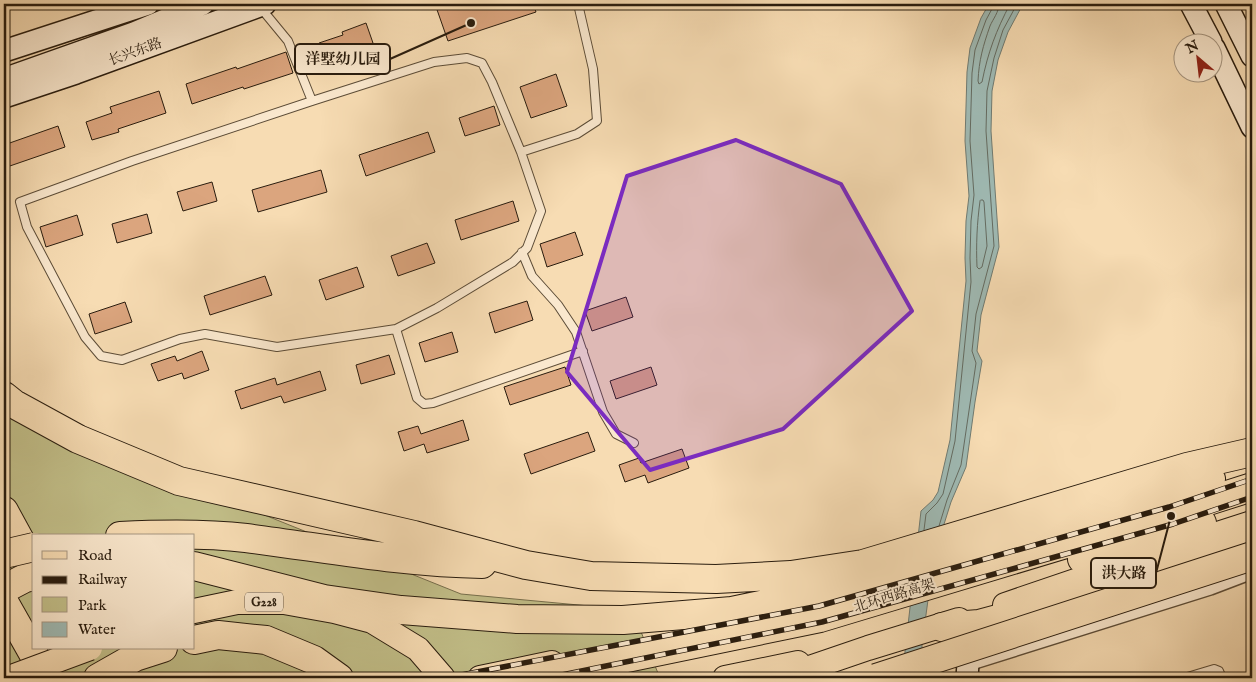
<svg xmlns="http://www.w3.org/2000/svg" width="1256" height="682" font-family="'IM FELL English','Noto Serif SC',serif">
<rect width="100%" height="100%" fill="#f7dcb3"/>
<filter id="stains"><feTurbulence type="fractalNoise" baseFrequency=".004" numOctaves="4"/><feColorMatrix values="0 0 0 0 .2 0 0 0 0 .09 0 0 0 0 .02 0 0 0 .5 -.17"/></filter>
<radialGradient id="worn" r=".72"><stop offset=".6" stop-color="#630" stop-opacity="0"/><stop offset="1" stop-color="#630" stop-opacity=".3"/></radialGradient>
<!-- green -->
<path fill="#c2bf89" stroke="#766e4c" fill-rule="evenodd" d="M4,401L262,514L461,594L632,610L660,678H4ZM34,536H194V648H34Z"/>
<!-- water -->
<path fill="#9fbab4" stroke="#707b72" d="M989,4H1023L1008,32L998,60L992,91L991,131L999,247L981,315L977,351L982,361L975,402L966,467L951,502L934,556L922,644V678H902L921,511L933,500L938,492L950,440L966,281L965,258L966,221L969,196L965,141L967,72L970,48L981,18Z"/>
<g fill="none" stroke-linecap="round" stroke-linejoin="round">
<!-- shore -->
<path stroke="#646b61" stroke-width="1" d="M999,4C999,12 993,19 990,26C983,46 979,60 978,81L979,84L982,82C988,52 996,31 1010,4
M981,200H983L984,202L987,246L982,267L979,269L977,267C976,245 977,223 980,201Z
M939,526L947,500L961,465L976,363L972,351L976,314L994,246L986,131L987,91L994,58L1003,30L1017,4
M924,530L926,514L937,503L943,494L955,441L971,282L970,258L971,221L974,195L970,141L972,73L975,50L986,20L993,7V4"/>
</g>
<!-- building -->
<path fill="#dba57e" stroke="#291c0e" d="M435,4H533L536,12L448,41Z
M366,23L373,43L349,51V53L325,61L319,43L343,35L342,32Z
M286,52L293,73L244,89L243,87L192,104L186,84L236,67L237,69Z
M556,74L567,106L531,118L520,87Z
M159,91L166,113L118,129L119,132L92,140L86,122L112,113L110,107Z
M494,106L500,125L465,136L459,118Z
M58,126L65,147L4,168V145Z
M428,132L435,152L366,176L359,155Z
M321,170L327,192L258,212L252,190Z
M212,182L217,201L183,211L177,192Z
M513,201L519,221L461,240L455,220Z
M147,214L152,233L117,243L112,224Z
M77,215L83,235L46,247L40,227Z
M575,232L583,255L547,267L540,244Z
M427,243L435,263L398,276L391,256Z
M357,267L364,287L326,300L319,280Z
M265,276L272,295L210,315L204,296Z
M626,297L633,317L592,331L585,311Z
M527,301L533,320L495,333L489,313Z
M125,302L132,322L95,334L89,314Z
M452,332L458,352L425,362L419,343Z
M202,351L209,370L184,379L182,373L158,381L151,364L175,356L177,361Z
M389,355L395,374L361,384L356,365Z
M565,367L571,385L510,405L504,387Z
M651,367L657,385L616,399L610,381Z
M320,371L326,390L284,403L281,396L241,409L235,391L275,378L277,385Z
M463,420L469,440L427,453L424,444L404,451L398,432L418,426L421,434Z
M588,432L595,451L531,474L524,454Z
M682,449L689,468L648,483L645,475L625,482L619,465L639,458L641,463Z"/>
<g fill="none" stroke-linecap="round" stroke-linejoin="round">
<!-- lane casing -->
<g stroke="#5c4c37" stroke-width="10">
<path id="lane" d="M260,7L288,41L312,101
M467,58L482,63L492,82L521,152L541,211L527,248L513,262L437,308L396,329L277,347L205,334L180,339L122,360L101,356L85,337L27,227L20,202L132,161L312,101L434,62Z
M521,152L577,134L597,121L593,69L578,4
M522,252L532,276L558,305L576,332L603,412L616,434L634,443
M396,329L417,398L424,404L433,403L583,351
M1184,678L1214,669L1219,671L1222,678"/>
</g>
<!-- street casing -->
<g stroke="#5c4c37" stroke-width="18">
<path id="street" d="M968,663L1210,587L1252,571"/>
</g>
<!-- secondary casing -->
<g stroke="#291c0e" stroke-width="24">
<path id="secondary" d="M1191,4L1211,42
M1226,4L1252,56
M1214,48L1252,127
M4,51L148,4
M4,79L134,33L203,4
M4,97L76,73L265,4
M951,639L968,663L967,678"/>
</g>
<!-- primary casing -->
<g stroke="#291c0e" stroke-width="26">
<path id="primary" d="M1005,605L1146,557L1252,523
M194,611L237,602H284L334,611L372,621L418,649L443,678
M480,678L552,663
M725,678L798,663
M780,678L868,648L959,620"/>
</g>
<!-- highway casing -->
<g stroke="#291c0e" stroke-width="30">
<path id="highway" d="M4,396L14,404L78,439L179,481L414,535L526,565L591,576L716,579L791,575L863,564L1187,467L1252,452
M4,511L34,566
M120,536C162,534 204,533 246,538C325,548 403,563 482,564
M1082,559L1146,541L1202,523
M194,566L324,599L401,610L517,619L623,620L732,611L845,587L961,555L1165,494L1211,479
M4,589L25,578L34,576
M4,602L47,678
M942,627L979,624L1072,599L1252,540
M194,640L218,635L266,640L314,660L339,678
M98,678L135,657L163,648
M530,678L820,618L1202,503L1252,487"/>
</g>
<!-- lane -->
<use href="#lane" stroke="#fae8ce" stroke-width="8"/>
<!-- street -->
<use href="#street" stroke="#fae8ce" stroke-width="15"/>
<!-- secondary -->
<use href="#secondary" stroke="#fae8ce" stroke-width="21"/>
<!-- primary -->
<use href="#primary" stroke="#f7dcb3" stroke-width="24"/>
<!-- highway -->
<use href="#highway" stroke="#f7dcb3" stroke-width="28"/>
<!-- rail casing -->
<g stroke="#291c0e" stroke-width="5.5">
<path id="rail" d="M446,678L819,606L1169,507L1252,479
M547,678L822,622L1173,524L1252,497"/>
</g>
<!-- rail -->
<use href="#rail" stroke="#fae8ce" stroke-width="4" stroke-dasharray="11" stroke-linecap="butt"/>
<!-- primary-bridge casing -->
<g stroke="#291c0e" stroke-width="26" stroke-linecap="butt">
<path id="primary-bridge" d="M9,678L90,648"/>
</g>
<!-- highway-bridge casing -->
<g stroke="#291c0e" stroke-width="30" stroke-linecap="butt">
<path id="highway-bridge" d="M4,554L34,547
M876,678L1252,556"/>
</g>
<!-- primary-bridge -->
<use href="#primary-bridge" stroke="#f7dcb3" stroke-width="24"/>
<!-- highway-bridge -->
<use href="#highway-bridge" stroke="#f7dcb3" stroke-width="28"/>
</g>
<!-- marked area -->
<path fill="#7b2cbf" fill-opacity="0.2" stroke="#7b2cbf" stroke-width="4" stroke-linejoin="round" d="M736,140L841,184L912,311L783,429L650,470L567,372L627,176Z"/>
<g text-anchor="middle" stroke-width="4" stroke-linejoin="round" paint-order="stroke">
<!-- shield labels -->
<rect fill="#fae8ce" stroke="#685948" stroke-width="1" x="245" y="592.5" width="38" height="19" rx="4"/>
<g font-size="12" font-weight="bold" fill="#291c0e">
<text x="264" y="606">G228</text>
</g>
<!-- street labels -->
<g font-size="14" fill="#291c0e" stroke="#fae8ce">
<text transform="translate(135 51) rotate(-20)" y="5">长兴东路</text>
<text transform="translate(894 595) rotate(-17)" y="5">北环西路高架</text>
</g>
</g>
<!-- callouts -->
<path fill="none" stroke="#291c0e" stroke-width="2" d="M471 23L390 59M1171 516L1156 573"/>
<g fill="#291c0e" stroke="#fae8ce" stroke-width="2">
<circle cx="471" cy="23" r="5"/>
<circle cx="1171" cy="516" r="5"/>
</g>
<g fill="#fae8ce" stroke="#291c0e" stroke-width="2">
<rect x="295" y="44" width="95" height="30" rx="5"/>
<rect x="1091" y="558" width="65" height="30" rx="5"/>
</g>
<g font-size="15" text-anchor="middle" font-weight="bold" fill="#291c0e">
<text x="343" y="64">洋墅幼儿园</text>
<text x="1124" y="578">洪大路</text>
</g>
<!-- margin -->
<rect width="1256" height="682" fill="none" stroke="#f7dcb3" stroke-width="20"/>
<rect x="5" y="5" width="1246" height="672" fill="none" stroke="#291c0e" stroke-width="2.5"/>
<rect x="10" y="10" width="1236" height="662" fill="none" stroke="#291c0e"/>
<!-- legend -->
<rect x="32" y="534" width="162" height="115" fill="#fae8ce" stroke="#a69681"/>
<rect x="42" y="551" width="25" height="8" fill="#f7dcb3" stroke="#a69681"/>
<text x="78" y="560" font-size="15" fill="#291c0e">Road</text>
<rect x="42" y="576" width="25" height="8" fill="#291c0e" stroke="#a69681"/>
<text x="78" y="584" font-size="15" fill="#291c0e">Railway</text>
<rect x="42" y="597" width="25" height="15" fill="#c2bf89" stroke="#a69681"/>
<text x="78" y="610" font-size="15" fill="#291c0e">Park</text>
<rect x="42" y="622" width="25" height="15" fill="#9fbab4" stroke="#a69681"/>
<text x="78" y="634" font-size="15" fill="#291c0e">Water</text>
<!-- north arrow -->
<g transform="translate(1198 58) rotate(332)"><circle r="24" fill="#fae8ce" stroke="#a69681"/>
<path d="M0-4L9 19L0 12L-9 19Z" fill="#8f2418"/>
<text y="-8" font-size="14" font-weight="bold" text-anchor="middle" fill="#291c0e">N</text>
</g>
<rect width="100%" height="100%" filter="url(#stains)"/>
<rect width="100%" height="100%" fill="url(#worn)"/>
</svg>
